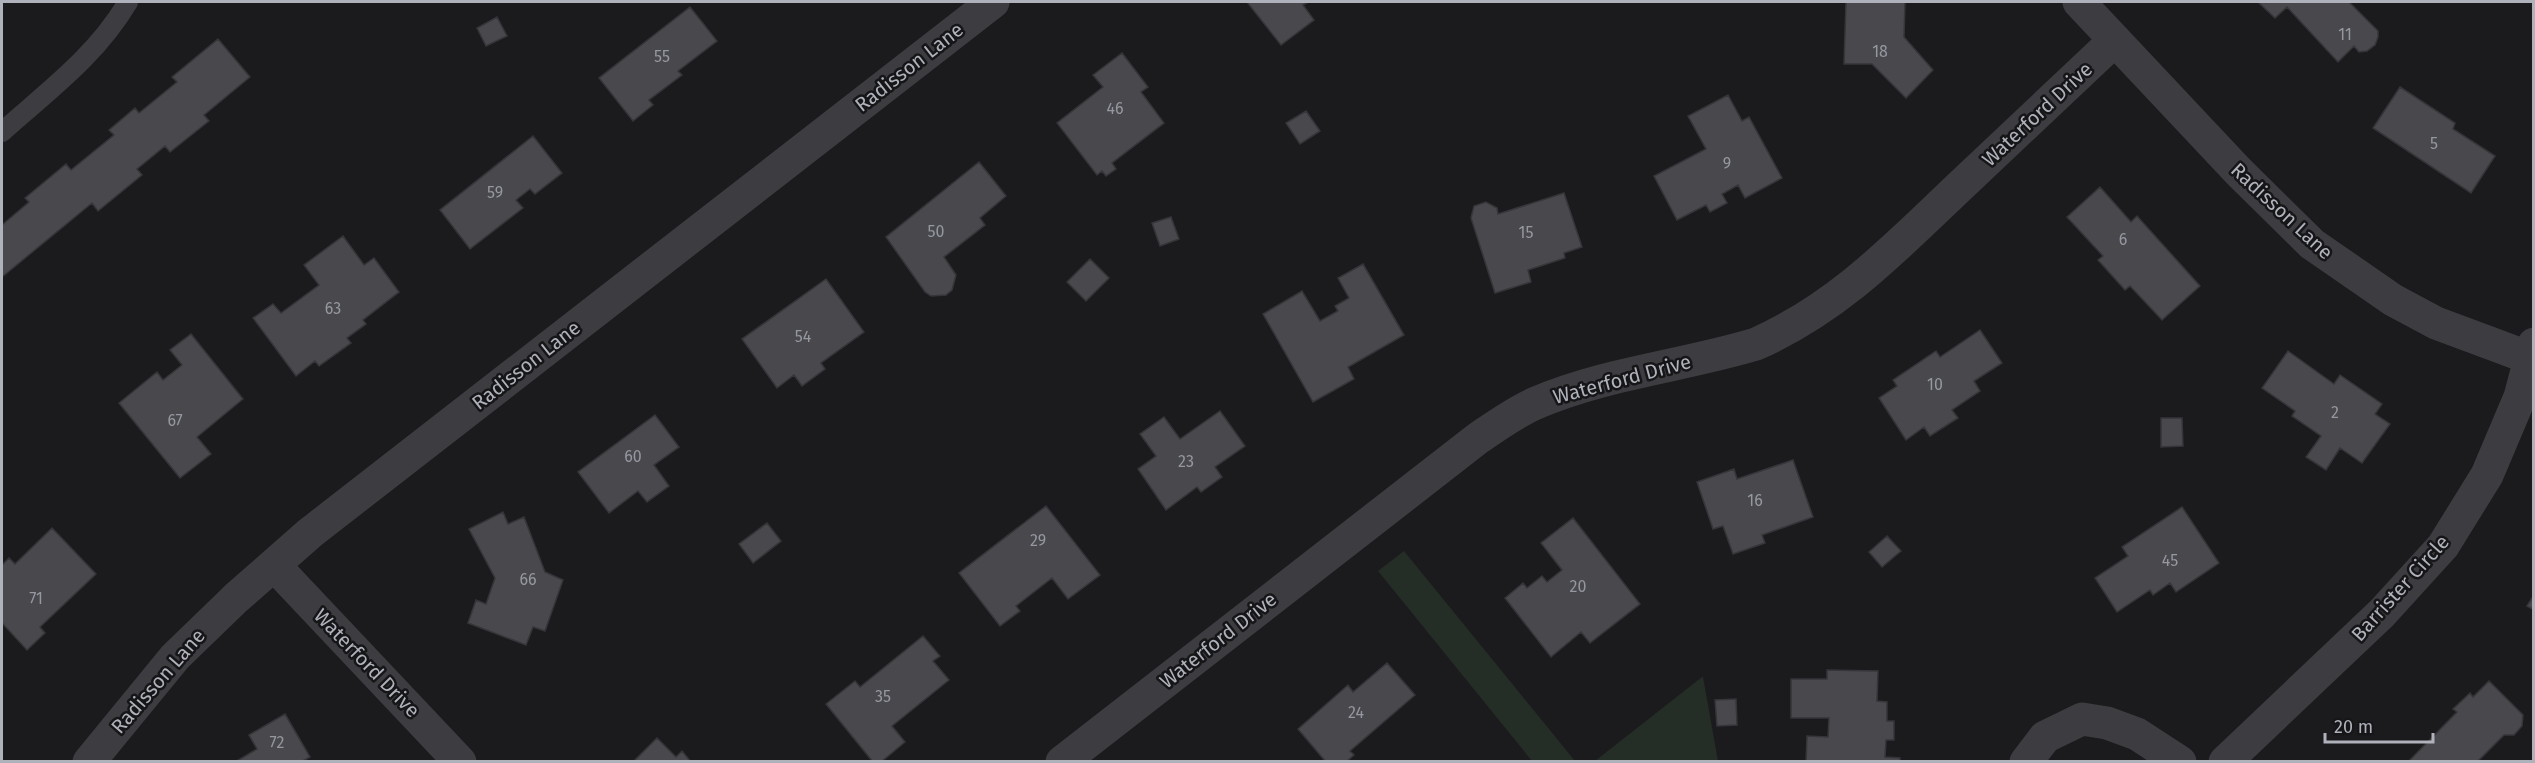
<svg xmlns="http://www.w3.org/2000/svg" width="2535" height="763" font-family="'Fira Sans',sans-serif">
<rect width="100%" height="100%" fill="#1b1b1d"/>
<!-- green -->
<path fill="#252d27" d="M1404,551L1575,761H1532L1378,571Z
M1703,677L1718,761H1595L1702,677Z"/>
<!-- building -->
<path fill="#48484d" stroke="#363539" stroke-width="1.5" d="M1247,2H1308L1303,5L1314,20L1281,45Z
M1846,2H1905L1904,37L1933,70L1906,98L1872,64H1844Z
M2258,2H2349L2378,31V37L2375,45L2367,51L2359,52L2354,46L2338,62L2287,7L2275,18Z
M690,7L717,41L678,71L682,75L649,100L653,105L633,121L599,78Z
M497,17L507,36L486,46L477,28Z
M218,39L250,77L204,115L209,121L170,152L165,146L137,169L142,175L98,211L92,203L2,277V225L29,202L25,198L66,164L71,170L114,135L109,130L135,108L139,113L177,82L172,77Z
M1122,53L1148,87L1141,92L1164,123L1112,163L1116,169L1106,176L1102,171L1097,175L1057,123L1103,87L1093,75Z
M2400,87L2455,123L2453,129L2495,156L2471,193L2373,128Z
M1728,95L1742,121L1749,117L1782,178L1745,198L1738,185L1722,194L1727,203L1710,212L1706,205L1677,220L1654,176L1706,149L1688,116Z
M1306,111L1320,131L1300,144L1286,123Z
M533,136L562,173L535,194L530,189L516,200L523,208L470,249L440,210Z
M979,162L1006,196L980,218L985,225L944,257L956,275L952,290L946,295L931,296L925,292L886,237Z
M2100,187L2131,222L2137,216L2200,286L2162,320L2130,286L2125,290L2098,260L2103,256L2067,217Z
M1564,193L1582,247L1564,253L1565,258L1528,270L1531,282L1495,293L1471,218L1474,206L1486,202L1497,208L1498,214Z
M1171,217L1179,239L1160,246L1152,223Z
M343,236L364,265L374,258L399,292L363,320L366,324L347,338L351,343L319,366L315,361L296,376L253,318L273,304L281,313L319,285L304,265Z
M1090,259L1109,278L1086,301L1067,282Z
M1363,264L1404,335L1348,367L1354,379L1313,402L1263,314L1302,291L1320,321L1338,311L1335,306L1349,298L1338,278Z
M826,279L864,332L821,363L825,369L802,386L794,375L777,388L742,339Z
M1980,330L2002,363L1974,381L1980,391L1952,410L1958,418L1930,436L1924,427L1906,440L1879,398L1897,386L1893,380L1936,351L1940,357Z
M191,334L243,399L197,437L211,454L180,478L119,403L157,372L163,380L182,365L170,350Z
M2288,351L2334,384L2340,375L2382,404L2375,414L2390,424L2362,463L2340,448L2326,470L2306,457L2321,436L2292,416L2295,411L2262,388Z
M1220,411L1245,446L1215,467L1222,477L1201,492L1197,487L1166,510L1138,469L1156,456L1140,434L1164,417L1180,439Z
M655,415L679,447L654,465L669,486L647,502L638,491L609,513L578,472Z
M2161,418H2182L2183,446L2161,447Z
M1793,460L1813,517L1762,535L1765,543L1733,554L1723,526L1713,529L1697,482L1734,469L1737,479Z
M1046,506L1100,575L1068,599L1052,578L1016,606L1020,611L1000,626L959,573Z
M2182,507L2219,563L2176,592L2170,583L2153,595L2150,590L2117,612L2095,578L2128,556L2122,547Z
M503,512L508,524L524,517L545,572L563,580L545,631L533,627L526,645L468,623L476,600L486,604L495,578L469,529Z
M1573,518L1640,604L1590,643L1581,632L1551,657L1505,598L1523,583L1527,588L1542,576L1547,582L1562,570L1541,543Z
M767,523L781,541L753,563L739,544Z
M52,528L96,574L40,627L45,633L27,650L2,623V565L9,558L15,564Z
M1887,536L1901,551L1882,567L1869,552Z
M2534,595V610L2527,606Z
M923,636L940,656L933,661L949,680L892,726L905,742L881,762H873L826,704L855,681L860,687Z
M1387,663L1415,695L1350,751L1354,755L1346,762H1326L1298,729L1348,685L1353,692Z
M1827,670L1878,671L1877,701L1887,702V721H1894V740H1886L1885,757L1900,758V762H1806L1807,736L1828,737L1829,718H1791V679H1827Z
M2489,681L2523,715L2522,726L2514,735H2504L2477,762H2408L2457,712L2453,709L2470,693L2473,697Z
M1736,699L1737,725L1717,726L1715,700Z
M285,714L310,757L301,762H235L257,749L249,735Z
M657,738L676,757L682,751L691,762H633Z"/>
<g fill="none" stroke-linecap="round" stroke-linejoin="round">
<!-- lane -->
<path stroke="#3d3d41" stroke-width="20" d="M2,132C49,90 95,57 128,2"/>
<!-- street -->
<path stroke="#3d3d41" stroke-width="33" d="M2079,2L2238,171L2312,244L2393,300L2436,323L2530,358
M274,565L460,762
M89,762L175,657L236,598L310,533L993,2
M1062,762L1477,439C1496,426 1515,412 1536,403C1606,373 1683,366 1756,344C1837,308 1893,250 1956,190C2009,140 2062,90 2115,40
M2026,762L2045,737L2082,719L2107,723L2137,734L2180,762
M2225,762L2382,613L2443,546L2487,475L2520,397L2534,344"/>
</g>
<g text-anchor="middle" stroke-width="5" stroke-linejoin="round" paint-order="stroke">
<!-- number labels -->
<g font-size="16" fill="#9598a0">
<text x="2345" y="40">11</text>
<text x="1880" y="57">18</text>
<text x="662" y="62">55</text>
<text x="1115" y="114">46</text>
<text x="2434" y="149">5</text>
<text x="1727" y="169">9</text>
<text x="495" y="198">59</text>
<text x="936" y="237">50</text>
<text x="1526" y="238">15</text>
<text x="2123" y="245">6</text>
<text x="333" y="314">63</text>
<text x="803" y="342">54</text>
<text x="1935" y="390">10</text>
<text x="2335" y="418">2</text>
<text x="175" y="426">67</text>
<text x="633" y="462">60</text>
<text x="1186" y="467">23</text>
<text x="1755" y="506">16</text>
<text x="1038" y="546">29</text>
<text x="2170" y="566">45</text>
<text x="528" y="585">66</text>
<text x="1578" y="592">20</text>
<text x="36" y="604">71</text>
<text x="883" y="702">35</text>
<text x="1356" y="718">24</text>
<text x="277" y="748">72</text>
</g>
<!-- street labels -->
<g font-size="20" fill="#afb2bb" stroke="#161618">
<text transform="translate(909 67) rotate(-38)" y="7">Radisson Lane</text>
<text transform="translate(2037 114) rotate(-43)" y="7">Waterford Drive</text>
<text transform="translate(2282 211) rotate(43)" y="7">Radisson Lane</text>
<text transform="translate(526 365) rotate(-38)" y="7">Radisson Lane</text>
<text transform="translate(1622 379) rotate(-15)" y="7">Waterford Drive</text>
<text transform="translate(2400 588) rotate(-48)" y="7">Barrister Circle</text>
<text transform="translate(1218 640) rotate(-38)" y="7">Waterford Drive</text>
<text transform="translate(367 663) rotate(46)" y="7">Waterford Drive</text>
<text transform="translate(158 681) rotate(-49)" y="7">Radisson Lane</text>
</g>
</g>
<!-- border -->
<rect width="2535" height="763" fill="none" stroke="#afb2bb" stroke-width="6"/>
<!-- scale -->
<path d="M2325 733v9h108v-9" fill="none" stroke="#afb2bb" stroke-width="3"/>
<text x="2334" y="733" font-size="18" fill="#afb2bb" stroke="#161618" stroke-width="4.5" paint-order="stroke">20 m</text>
</svg>
